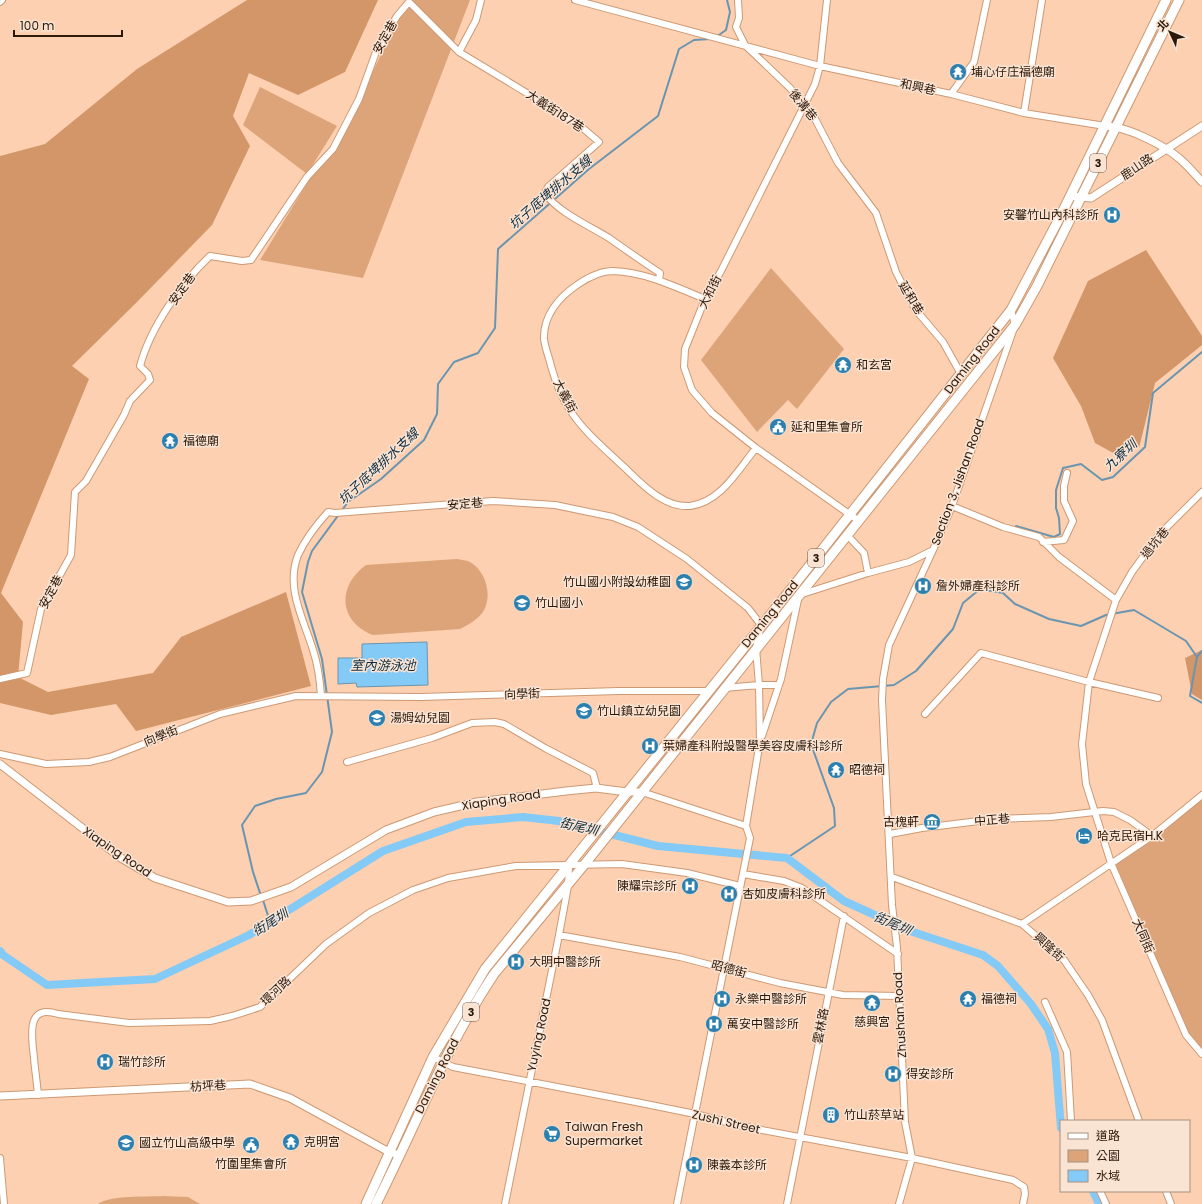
<svg xmlns="http://www.w3.org/2000/svg" width="1202" height="1204" font-family="Poppins,'Noto Sans TC',sans-serif">
<rect width="100%" height="100%" fill="#fcd0b1"/>
<!-- green -->
<path fill="#dda479" d="M407,0H470L363,278L260,260L309,180L336,149Z
M260,87L337,126L307,174L243,125Z
M771,268L844,349L797,409L788,400L757,432L701,360Z
M457,559C461,560 466,560 470,562C486,571 493,596 483,612C477,620 468,625 460,629L373,635C338,621 337,586 366,565Z
M1202,795V1052L1186,1035L1114,864Z
M163,1196L188,1197L200,1204H98C110,1195 148,1197 163,1196Z"/>
<!-- forest -->
<path fill="#d29668" d="M247,0H378L345,72L298,95L249,73L233,116L250,146L212,225L137,302L72,366L89,379L1,593L23,622L18,677L48,692L153,673L181,637L286,592L311,686L136,731L116,704L51,715L0,703V156L45,144L137,69Z
M1146,250L1202,336V345L1155,383L1139,448L1115,454L1095,443L1081,406L1053,358L1088,281Z
M1202,650V700L1192,694L1185,658Z"/>
<!-- water -->
<path fill="#84caf7" stroke="#6a95b0" d="M427,642L428,685L357,687L356,683L338,684V658H362V644Z"/>
<g fill="none" stroke-linecap="round" stroke-linejoin="round">
<!-- stream -->
<path stroke="#6a95b0" stroke-width="2" d="M716,37L726,30L730,12L727,0
M1016,526L1054,537L1060,534L1059,518L1056,508V490L1063,468L1081,464L1102,480L1113,477L1145,447L1153,393L1202,352
M1197,657L1202,651
M787,858L835,826L834,808L811,744L817,723L831,702L848,689L894,685L916,671L953,629L963,603L980,589L1003,593L1015,604L1049,619L1081,626L1106,615L1134,610L1186,641L1197,657L1190,696L1202,703
M261,896L253,872L242,825L255,806L276,799L306,793L322,772L332,732L322,659L302,592L308,562L312,551L348,502L381,479L424,440L437,414L438,384L454,362L478,353L495,328L498,249L589,169L658,116L679,49L694,40L711,39
M263,900L270,922"/>
<!-- canal -->
<path stroke="#84caf7" stroke-width="8" d="M0,951L3,955L47,985L155,979L249,935L383,851L466,822L523,817L559,821L658,846L787,858L844,901L910,931L983,955L998,966L1031,1004L1048,1029L1055,1053L1061,1128
M1093,1191L1099,1204"/>
<!-- minor casing -->
<g stroke="#cd9973" stroke-width="8">
<path id="minor" d="M575,0L820,66L951,94L1024,113L1105,126
M738,0L739,18L736,27L745,45L790,88L813,115L838,163L876,213L896,272L915,309L943,342L961,374
M827,0L820,66L815,84L721,271L705,299L685,349L684,367L692,390L712,413L756,448L859,521
M0,2L2,0
M459,52L476,20L481,0
M951,94L974,62L987,0
M1024,113L1042,0
M705,299C676,287 645,272 613,271C599,271 587,278 577,285C559,297 543,316 544,339C545,348 549,357 551,366C555,380 561,397 570,410C583,431 606,450 624,467C641,483 663,508 690,506C721,502 738,470 756,448
M1202,492L1159,535L1132,572L1116,600L1089,682L1082,744L1086,784L1111,863L1186,1035L1202,1054
M952,506L1003,527L1039,537L1059,557L1116,600
M847,535L864,553L868,573
M1043,542L1064,540L1073,521L1064,501V486L1067,473
M0,679L27,673L41,609L71,555L75,492L86,481L124,415L130,401L150,380L148,374L140,366C150,328 182,282 210,256L242,261L251,260L307,177L333,149L359,99L376,52L397,16L409,2L459,52L578,124L599,142L548,187L545,193C557,212 590,226 609,238C626,250 643,262 660,273L659,280
M724,688L759,685H779
M321,696C320,680 318,665 313,650C304,620 285,588 298,555C305,540 317,524 328,512L335,513L493,501L555,505L613,517L638,527L687,559L748,608L761,625L756,648L759,685L760,741L746,826L750,838L677,1204
M925,714L981,653L1089,682L1158,698
M762,736L781,679L799,595L868,573L909,562L933,550L952,506L1015,325L1011,310
M0,754L46,764L89,762L110,757L220,714L296,696L421,697L619,691H709
M347,762L432,738L472,723L495,722L504,724L545,748L593,773L597,788
M642,792L746,826
M890,834L922,828L995,819L1051,817L1103,811L1114,812L1130,820L1152,836
M743,874L784,881L802,888L898,954
M892,877L1022,924L1064,960L1088,995L1102,1020L1139,1121
M1022,924L1152,836L1202,795
M559,935L680,957L780,983L843,995L899,996
M1045,1002L1067,1052L1071,1121
M433,1057L453,1067L641,1103L695,1114L746,1127L912,1158L1013,1180L1024,1187L1025,1194L1023,1204
M38,1095C37,1083 35,1070 34,1058C32,1038 25,1003 58,1014L129,1023L210,1021L232,1016L260,1007L326,944L369,913L413,890L448,878L516,866L622,864L687,873L740,886
M0,1158L4,1204
M1100,1191L1106,1204
M1166,1191L1171,1204
M505,1204L559,935L568,886L569,866
M787,1204L844,916
M899,1204L912,1158L905,1122L897,947L892,905L882,700L883,679L889,645L933,550"/>
</g>
<!-- tertiary casing -->
<g stroke="#cd9973" stroke-width="9">
<path id="tertiary" d="M1105,126C1126,126 1164,145 1180,159C1188,166 1195,174 1202,182
M1070,196L1091,198L1202,126
M0,764L121,858L155,878L228,902L251,901L291,887L386,830L434,812L477,802L566,791L596,788L627,792H642
M0,1096L250,1084L290,1098L389,1152L399,1155"/>
</g>
<!-- primary casing -->
<g stroke="#cd9973" stroke-width="11">
<path id="primary" d="M366,1204L433,1057L485,969L792,588L1011,310L1061,215L1166,0
M376,1204C415,1127 446,1046 494,974L584,865L1015,325L1037,286L1179,0"/>
</g>
<!-- minor -->
<use href="#minor" stroke="#fff" stroke-width="6"/>
<!-- tertiary -->
<use href="#tertiary" stroke="#fff" stroke-width="7"/>
<!-- primary -->
<use href="#primary" stroke="#fff" stroke-width="9"/>
</g>
<!-- icons -->
<defs>
<g id="temple-disc" transform="scale(0.9)"><circle r="9.5" fill="#2b80b0" stroke="#f9e3d3"/><path d="M0-6L5-2H3V0L6.5 2.5H4V6H1.5V3h-3V6H-4V2.5H-6.5L-3 0V-2H-5Z" fill="#fff"/></g>
<g id="hospital-disc" transform="scale(0.9)"><circle r="9.5" fill="#2b80b0" stroke="#f9e3d3"/><path d="M-5-5h3v3.5h4V-5h3V5h-3V1.5h-4V5h-3Z" fill="#fff"/></g>
<g id="civic-disc" transform="scale(0.9)"><circle r="9.5" fill="#2b80b0" stroke="#f9e3d3"/><path d="M-.6-6.5H3V-4.5H.6V-3L4-1V1h2V6H-6V1h2V-1L-.6-3ZM-1.2 2.5V6h2.4V2.5Z" fill="#fff"/></g>
<g id="school-disc" transform="scale(0.9)"><circle r="9.5" fill="#2b80b0" stroke="#f9e3d3"/><path d="M0-5L7-2L0 1L-7-2ZM-4 1L0 2.5L4 1V4Q0 6-4 4Z" fill="#fff"/></g>
<g id="museum-disc" transform="scale(0.9)"><circle r="9.5" fill="#2b80b0" stroke="#f9e3d3"/><path d="M0-6L6-3V-2H-6V-3ZM-5-1h2V3h-2ZM-1-1h2V3h-2ZM3-1h2V3H3ZM-6 4H6V6H-6Z" fill="#fff"/></g>
<g id="hotel-disc" transform="scale(0.9)"><circle r="9.5" fill="#2b80b0" stroke="#f9e3d3"/><path d="M-6-4.5h1.5V1H6V5H4.5V3h-9V5H-6ZM-4 0a1.8 1.8 0 1 1 3.6 0ZM.5 0V-2.5h3Q6-2.5 6 0Z" fill="#fff"/></g>
<g id="building-disc" transform="scale(0.9)"><circle r="9.5" fill="#2b80b0" stroke="#f9e3d3"/><path d="M-4-6H4V6H1V3H-1V6H-4ZM-2.5-4.3h1.7v1.8h-1.7ZM.8-4.3h1.7v1.8H.8ZM-2.5-1h1.7V.8h-1.7ZM.8-1h1.7V.8H.8Z" fill="#fff"/></g>
<g id="supermarket-disc" transform="scale(0.9)"><circle r="9.5" fill="#2b80b0" stroke="#f9e3d3"/><path d="M-6-5.5h2.5l.6 2H6L4.5 2H-2.5L-4.4-4H-6ZM-1.5 3.2a1.3 1.3 0 1 0 .1 0ZM3 3.2a1.3 1.3 0 1 0 .1 0Z" fill="#fff"/></g>
</defs>
<g fill-rule="evenodd">
<use href="#temple-disc" x="958" y="72"/>
<use href="#hospital-disc" x="1112" y="215"/>
<use href="#temple-disc" x="843" y="365"/>
<use href="#civic-disc" x="778" y="427"/>
<use href="#temple-disc" x="170" y="441"/>
<use href="#school-disc" x="684" y="582"/>
<use href="#hospital-disc" x="923" y="586"/>
<use href="#school-disc" x="522" y="603"/>
<use href="#school-disc" x="584" y="711"/>
<use href="#school-disc" x="377" y="718"/>
<use href="#hospital-disc" x="650" y="746"/>
<use href="#temple-disc" x="836" y="770"/>
<use href="#museum-disc" x="932" y="822"/>
<use href="#hotel-disc" x="1084" y="836"/>
<use href="#hospital-disc" x="690" y="886"/>
<use href="#hospital-disc" x="729" y="894"/>
<use href="#hospital-disc" x="516" y="962"/>
<use href="#hospital-disc" x="722" y="999"/>
<use href="#temple-disc" x="968" y="999"/>
<use href="#temple-disc" x="872" y="1003"/>
<use href="#hospital-disc" x="714" y="1024"/>
<use href="#hospital-disc" x="105" y="1062"/>
<use href="#hospital-disc" x="893" y="1074"/>
<use href="#building-disc" x="831" y="1115"/>
<use href="#supermarket-disc" x="552" y="1134"/>
<use href="#temple-disc" x="291" y="1142"/>
<use href="#school-disc" x="126" y="1143"/>
<use href="#civic-disc" x="251" y="1145"/>
<use href="#hospital-disc" x="694" y="1165"/>
</g>
<g text-anchor="middle" stroke-width="3" stroke-linejoin="round" paint-order="stroke">
<!-- shield labels -->
<g fill="#f9e3d3" stroke="#6a5546" stroke-width="1">
<rect x="1090" y="154" width="16" height="18" rx="3"/>
<rect x="808" y="549" width="16" height="18" rx="3"/>
<rect x="463" y="1003" width="16" height="18" rx="3"/>
</g>
<g font-size="11" font-weight="bold" fill="#2c1809">
<text x="1098" y="167">3</text>
<text x="816" y="562">3</text>
<text x="471" y="1016">3</text>
</g>
<!-- street labels -->
<g font-size="12" fill="#2c1809" stroke="#f9e3d3">
<text transform="translate(385 37) rotate(-61)" y="4">安定巷</text>
<text transform="translate(918 87) rotate(12)" y="4">和興巷</text>
<text transform="translate(803 105) rotate(51)" y="4">後溝巷</text>
<text transform="translate(555 111) rotate(33)" y="4">大義街187巷</text>
<text transform="translate(1137 167) rotate(-34)" y="4">鹿山路</text>
<text transform="translate(182 289) rotate(-54)" y="4">安定巷</text>
<text transform="translate(710 292) rotate(-63)" y="4">大和街</text>
<text transform="translate(911 298) rotate(59)" y="4">延和巷</text>
<text transform="translate(972 360) rotate(-52)" y="4">Daming Road</text>
<text transform="translate(565 396) rotate(62)" y="4">大義街</text>
<text transform="translate(958 482) rotate(-70)" y="4">Section 3, Jishan Road</text>
<text transform="translate(465 504) rotate(-5)" y="4">安定巷</text>
<text transform="translate(1155 543) rotate(-51)" y="4">過坑巷</text>
<text transform="translate(51 592) rotate(-62)" y="4">安定巷</text>
<text transform="translate(770 614) rotate(-51)" y="4">Daming Road</text>
<text transform="translate(522 694) rotate(-2)" y="4">向學街</text>
<text transform="translate(161 736) rotate(-22)" y="4">向學街</text>
<text transform="translate(501 800) rotate(-9)" y="4">Xiaping Road</text>
<text transform="translate(992 820) rotate(-5)" y="4">中正巷</text>
<text transform="translate(117 852) rotate(34)" y="4">Xiaping Road</text>
<text transform="translate(1143 936) rotate(67)" y="4">大同街</text>
<text transform="translate(1049 947) rotate(42)" y="4">興隆街</text>
<text transform="translate(729 969) rotate(15)" y="4">昭德街</text>
<text transform="translate(276 991) rotate(-43)" y="4">環河路</text>
<text transform="translate(900 1015) rotate(-93)" y="4">Zhushan Road</text>
<text transform="translate(821 1026) rotate(-79)" y="4">雲林路</text>
<text transform="translate(539 1035) rotate(-78)" y="4">Yuying Road</text>
<text transform="translate(437 1076) rotate(-63)" y="4">Daming Road</text>
<text transform="translate(208 1086) rotate(-3)" y="4">枋坪巷</text>
<text transform="translate(726 1122) rotate(13)" y="4">Zushi Street</text>
</g>
<!-- poi labels -->
<g font-size="12" fill="#2c1809" stroke="#f9e3d3" text-anchor="start">
<text x="971" y="76">埔心仔庄福德廟</text>
<text x="1099" y="219" text-anchor="end">安馨竹山內科診所</text>
<text x="856" y="369">和玄宮</text>
<text x="791" y="431">延和里集會所</text>
<text x="183" y="445">福德廟</text>
<text x="671" y="586" text-anchor="end">竹山國小附設幼稚園</text>
<text x="936" y="590">詹外婦產科診所</text>
<text x="535" y="607">竹山國小</text>
<text x="597" y="715">竹山鎮立幼兒園</text>
<text x="390" y="722">湯姆幼兒園</text>
<text x="663" y="750">葉婦產科附設醫學美容皮膚科診所</text>
<text x="849" y="774">昭德祠</text>
<text x="919" y="826" text-anchor="end">古槐軒</text>
<text x="1097" y="840">哈克民宿H.K</text>
<text x="677" y="890" text-anchor="end">陳耀宗診所</text>
<text x="742" y="898">杏如皮膚科診所</text>
<text x="529" y="966">大明中醫診所</text>
<text x="735" y="1003">永樂中醫診所</text>
<text x="981" y="1003">福德祠</text>
<text x="872" y="1026" text-anchor="middle">慈興宮</text>
<text x="727" y="1028">萬安中醫診所</text>
<text x="118" y="1066">瑞竹診所</text>
<text x="906" y="1078">得安診所</text>
<text x="844" y="1119">竹山菸草站</text>
<text x="565" y="1131">Taiwan Fresh<tspan x="565" dy="14">Supermarket</tspan></text>
<text x="304" y="1146">克明宮</text>
<text x="139" y="1147">國立竹山高級中學</text>
<text x="251" y="1168" text-anchor="middle">竹圍里集會所</text>
<text x="707" y="1169">陳義本診所</text>
</g>
<!-- water labels -->
<g font-size="13" font-style="italic" fill="#0e2e40" stroke="#f9e3d3">
<text transform="translate(550 192) rotate(-41)" y="5">坑子底埤排水支線</text>
<text transform="translate(1120 455) rotate(-42)" y="5">九寮圳</text>
<text transform="translate(378 466) rotate(-43)" y="5">坑子底埤排水支線</text>
<text x="383" y="670">室內游泳池</text>
<text transform="translate(579 826) rotate(13)" y="5">街尾圳</text>
<text transform="translate(270 922) rotate(-32)" y="5">街尾圳</text>
<text transform="translate(893 923) rotate(23)" y="5">街尾圳</text>
</g>
</g>
<!-- legend -->
<rect x="1060" y="1120" width="130" height="72" fill="#f9e3d3" stroke="#a79282"/>
<rect x="1068" y="1133" width="20" height="6" fill="#ffffff" stroke="#a79282"/>
<text x="1096" y="1140" font-size="12" fill="#2c1809">道路</text>
<rect x="1068" y="1150" width="20" height="12" fill="#dda479" stroke="#a79282"/>
<text x="1096" y="1160" font-size="12" fill="#2c1809">公園</text>
<rect x="1068" y="1170" width="20" height="12" fill="#84caf7" stroke="#a79282"/>
<text x="1096" y="1180" font-size="12" fill="#2c1809">水域</text>
<!-- north arrow -->
<g transform="translate(1170 32) rotate(314)" stroke="#f9e3d3" stroke-width="3" paint-order="stroke">
<path d="M0-3L7 15L0 10L-7 15Z" fill="#2c1809"/>
<text y="-6" font-size="11" font-weight="bold" text-anchor="middle" fill="#2c1809">北</text>
</g>
<!-- scale -->
<path d="M14 30v6h108v-6" fill="none" stroke="#2c1809" stroke-width="2"/>
<text x="20" y="30" font-size="12" fill="#2c1809" stroke="#f9e3d3" stroke-width="3" paint-order="stroke">100 m</text>
</svg>
